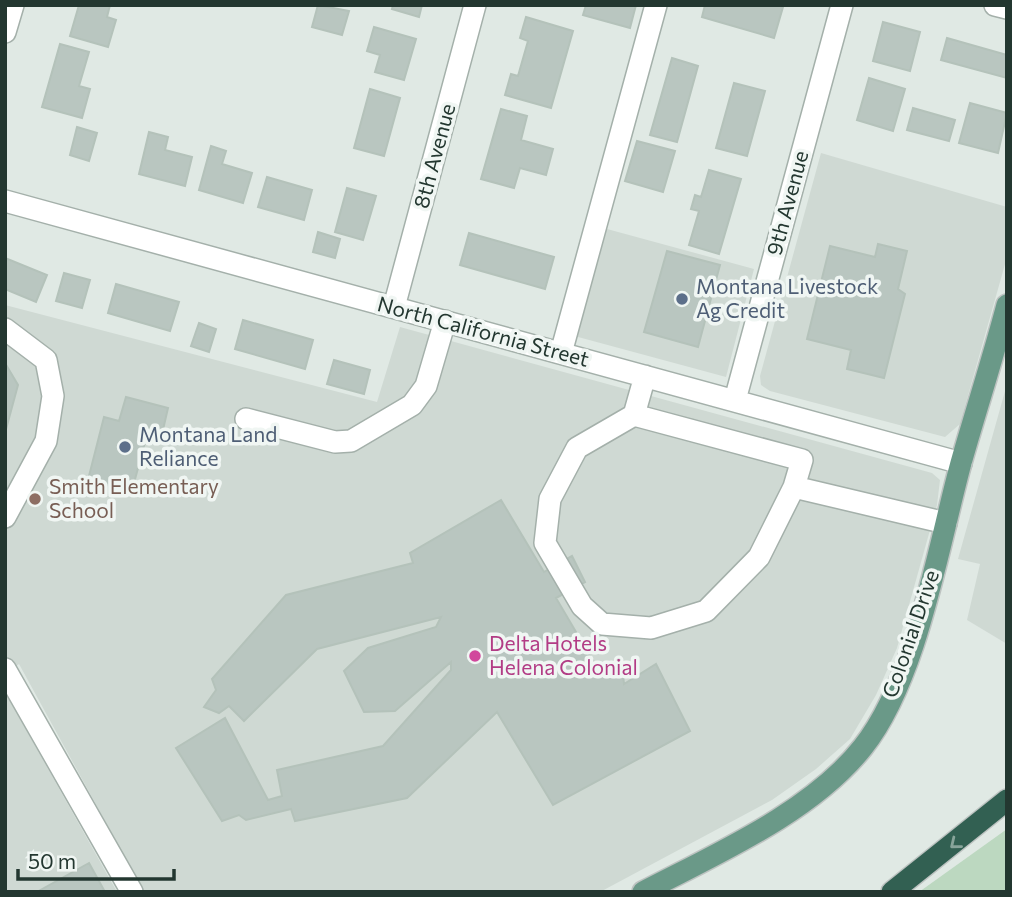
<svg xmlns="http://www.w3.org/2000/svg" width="1012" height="897" font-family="Commissioner,sans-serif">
<rect width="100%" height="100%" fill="#e0e9e4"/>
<!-- built -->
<path fill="#cfd9d3" d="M821,153L1007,207V257L960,424L945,437L770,391L761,385L760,376Z
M596,226L754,269L726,377L567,334Z
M5,305L377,402L400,327L932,473L940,480L937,505L897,648L876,695L850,739L816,769L772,800L600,892H144L19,664L5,674Z
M1007,384V644L967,620L980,564L958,559Z
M5,692L117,892H5Z"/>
<!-- green -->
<path fill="#bcd8c0" d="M1007,829V892H919Z"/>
<!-- building -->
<path fill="#b9c6c0" stroke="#b4c2ba" stroke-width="2" d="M79,5H110L107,17L116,20L108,47L70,36Z
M318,5L349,11L342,35L312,27Z
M393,5H422L419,17L392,9Z
M586,5H636L630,28L583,15Z
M705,5H779L783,7L774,38L702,17Z
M526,17L573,31L551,108L505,95L511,74L518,76L528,41L520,38Z
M883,22L920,32L910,71L873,61Z
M374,27L416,39L404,80L375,72L380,55L367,51Z
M947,38L1007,55V78L941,60Z
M60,44L89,52L79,86L90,89L82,118L42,107Z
M672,58L698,66L677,142L650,135Z
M869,78L905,89L893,131L857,120Z
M734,83L765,91L747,156L716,148Z
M370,89L400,98L384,156L354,148Z
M970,103L1007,113L998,153L959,143Z
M913,108L955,120L949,141L907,130Z
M501,109L527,116L521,140L553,149L546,175L520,168L514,188L481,179Z
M77,127L97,133L89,161L70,155Z
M149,132L168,137L165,150L192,157L185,186L139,174Z
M637,141L675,151L663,192L625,181Z
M211,146L226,151L222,164L252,173L243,203L199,190Z
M709,170L741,179L719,254L689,245L699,211L691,209L695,195L701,197Z
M267,177L312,190L304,220L258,207Z
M347,188L376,196L363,240L335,232Z
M318,232L340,239L335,258L313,252Z
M469,233L554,257L545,289L460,265Z
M878,244L907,251L898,289L905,294L884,378L847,369L851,350L807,339L830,246L875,257Z
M667,251L720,265L698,347L644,332Z
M5,258L47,275L36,302L5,289Z
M64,273L90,280L82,308L56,301Z
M116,284L179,302L170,331L108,313Z
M243,320L313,340L305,369L235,349Z
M199,323L216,329L209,352L191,346Z
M334,360L370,370L364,394L327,384Z
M5,363L18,385L5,433Z
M126,397L168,408L162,434L148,431L134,483L114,478L109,494L94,490L97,478L89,476L104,417L119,421Z
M501,500L544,572L572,556L585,582L556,598L599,671L608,665L623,674L624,684L656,664L690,731L553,805L497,712L407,798L295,821L291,809L246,820L239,815L222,821L176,748L225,718L268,800L282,796L277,770L383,746L451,670V662L395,711L364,712L344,671L368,648L436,627L441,617L317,649L244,721L229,706L219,713L204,707L216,690L212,679L286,595L413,563L410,553Z
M89,863L105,892H37Z"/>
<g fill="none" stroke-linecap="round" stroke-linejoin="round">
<!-- minor casing -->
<g stroke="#a4b0aa" stroke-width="24">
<path id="minor" d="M995,5L1007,8
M5,32L13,5
M5,201L961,463
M394,307L475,5
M5,329L46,360L53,396L46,441L5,517
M561,353L656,5
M645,376L634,415L577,448L550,499L545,543L582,606L602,624L651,628L706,611L759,557L794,487L946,523
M735,400L842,5
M634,415L802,460L794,487
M246,419L335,442L351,441L412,405L426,386L445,321
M5,669L132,892"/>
</g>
<!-- major casing -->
<g stroke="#bdc3c1" stroke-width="24">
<path id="major" d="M643,892C716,854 812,812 863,747C917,679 938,547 961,463C976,410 993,358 1007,305"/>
</g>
<!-- highway casing -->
<g stroke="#bdc3c1" stroke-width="24">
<path id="highway" d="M892,892L1007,800"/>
</g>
<!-- minor -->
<use href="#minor" stroke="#fff" stroke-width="21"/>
<!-- major -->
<use href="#major" stroke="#6a9988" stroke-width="21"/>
<!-- highway -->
<use href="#highway" stroke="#326052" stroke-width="21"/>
</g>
<!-- one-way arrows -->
<defs><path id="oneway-chevron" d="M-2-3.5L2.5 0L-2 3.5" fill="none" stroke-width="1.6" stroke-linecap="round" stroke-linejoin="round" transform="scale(1.75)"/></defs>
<use stroke="#88a49a" href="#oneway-chevron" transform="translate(955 844) rotate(141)"/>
<!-- markers -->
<g fill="#5c6f8a" stroke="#f0f6f3" stroke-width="2.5">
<circle cx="682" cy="299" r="7"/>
<circle cx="125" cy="447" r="7"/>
</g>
<circle fill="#8d6e63" stroke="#f0f6f3" stroke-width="2.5" cx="35" cy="499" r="7"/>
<circle fill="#d1479c" stroke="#f0f6f3" stroke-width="2.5" cx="475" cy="656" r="7"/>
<g text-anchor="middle" stroke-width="7" stroke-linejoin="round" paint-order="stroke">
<!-- street labels -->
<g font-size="21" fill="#233730" stroke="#f0f6f3">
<text transform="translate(435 156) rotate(-75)" y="7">8th Avenue</text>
<text transform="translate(788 203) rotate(-75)" y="7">9th Avenue</text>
<text transform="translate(483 332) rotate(15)" y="7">North California Street</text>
<text transform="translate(911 634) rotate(-71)" y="7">Colonial Drive</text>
</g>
<!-- service labels -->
<g font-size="21" fill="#4e5e75" stroke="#f0f6f3" text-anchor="start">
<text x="696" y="294">Montana Livestock<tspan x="696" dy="24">Ag Credit</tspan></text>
<text x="139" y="442">Montana Land<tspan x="139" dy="24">Reliance</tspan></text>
</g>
<!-- education labels -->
<g font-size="21" fill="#785e54" stroke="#f0f6f3" text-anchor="start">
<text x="49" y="494">Smith Elementary<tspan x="49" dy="24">School</tspan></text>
</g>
<!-- hotel labels -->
<g font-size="21" fill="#b23c85" stroke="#f0f6f3" text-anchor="start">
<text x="489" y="651">Delta Hotels<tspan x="489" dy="24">Helena Colonial</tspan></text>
</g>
</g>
<!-- border -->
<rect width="1012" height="897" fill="none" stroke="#233730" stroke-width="14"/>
<!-- scale -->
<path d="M18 869v10h156v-10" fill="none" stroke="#233730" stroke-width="3.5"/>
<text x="28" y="869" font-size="21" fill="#233730" stroke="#f0f6f3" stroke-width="5" paint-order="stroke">50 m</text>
</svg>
